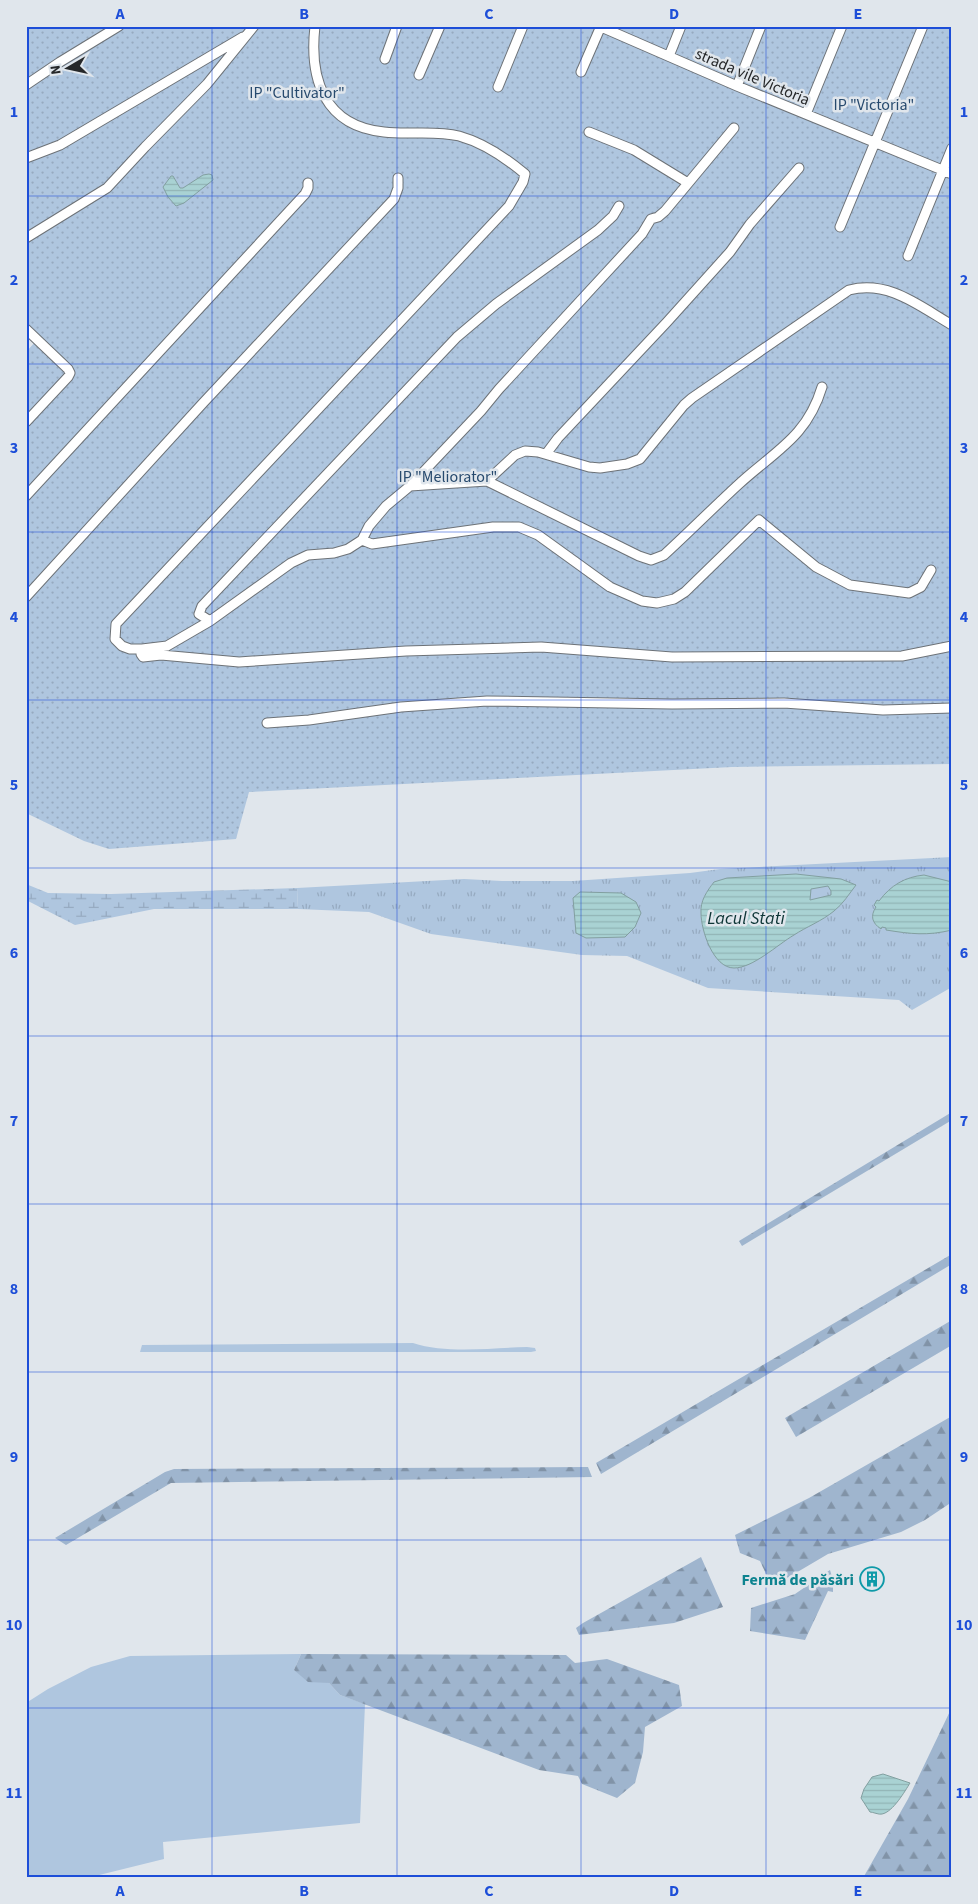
<svg xmlns="http://www.w3.org/2000/svg" width="978" height="1904" font-family="'Source Sans 3',sans-serif">
<defs>
<pattern id="forest-firs" width="22" height="20" patternUnits="userSpaceOnUse" patternTransform="scale(1.25)"><rect width="22" height="20" fill="#9fb5ce"/><path d="M5 1l3.5 6h-7zM16 11l3.5 6h-7z" fill="#8193a7"/></pattern>
<pattern id="wetland-marsh" width="20" height="14" patternUnits="userSpaceOnUse" patternTransform="scale(1.25)"><rect width="20" height="14" fill="#afc6df"/><path d="M1 5h8M5 5V1M11 12h8M15 12V8" fill="none" stroke="#96aac0"/></pattern>
<pattern id="park-tufts" width="24" height="20" patternUnits="userSpaceOnUse" patternTransform="scale(1.25)"><rect width="24" height="20" fill="#afc6df"/><path d="M3 7l-1-3M5 7V3M7 7l1-3M15 17l-1-3M17 17v-4M19 17l1-3" fill="none" stroke="#96aac0"/></pattern>
<pattern id="garden-dots" width="8" height="8" patternUnits="userSpaceOnUse" patternTransform="scale(1.25)"><rect width="8" height="8" fill="#afc6df"/><path d="M2 2h.1M6 6h.1" fill="none" stroke="#96aac0" stroke-width="1.8" stroke-linecap="round"/></pattern>
<pattern id="water-rules" width="6" height="5" patternUnits="userSpaceOnUse" patternTransform="scale(1.25)"><rect width="6" height="5" fill="#a9d2d3"/><path d="M0 2.5h6" fill="none" stroke="#91b4b5"/></pattern>
</defs>
<rect width="100%" height="100%" fill="#e0e6ec"/>
<!-- grass -->
<path fill="#afc6df" d="M413,1343C446,1354 492,1348 527,1347L535,1348L536,1351L531,1352H140L142,1345Z
M301,1654L294,1670L329,1683L340,1695L365,1704L360,1823L163,1842L164,1859L87,1878H26V1703L48,1689L91,1667L130,1656Z"/>
<!-- forest -->
<path fill="url(#forest-firs)" d="M952,1112V1120L742,1246L739,1241Z
M952,1254V1264L601,1474L596,1463Z
M952,1320V1345L796,1437L785,1418Z
M952,1416V1502L925,1520L901,1532L828,1554L772,1587L760,1561L740,1553L735,1535L809,1498Z
M588,1467L592,1477L171,1483L66,1545L55,1538L165,1472L174,1469Z
M701,1557L723,1607L674,1623L579,1635L576,1628L583,1623Z
M830,1570L833,1580V1592L828,1591L805,1640L750,1631L751,1608L795,1594Z
M301,1654L566,1655L575,1663L607,1659L679,1685L682,1706L645,1727L643,1752L635,1783L617,1798L582,1784L578,1776L539,1770L340,1695L329,1683L308,1682L294,1670Z
M952,1707V1878H863L908,1799Z"/>
<!-- wetland -->
<path fill="url(#wetland-marsh)" d="M26,884L48,893L111,894L297,888L298,909H154L75,925L26,900Z"/>
<!-- park -->
<path fill="url(#park-tufts)" d="M952,857V987L912,1010L899,1000L708,988L627,956L582,955L431,934L369,912L298,909L297,888L464,879L502,881H573L690,873L720,869Z"/>
<!-- garden -->
<path fill="url(#garden-dots)" d="M26,26H952V764L732,767L249,792L236,839L109,849L84,841L26,813V352L36,341L26,333Z"/>
<!-- water -->
<path fill="url(#water-rules)" stroke="#829fa0" fill-rule="evenodd" d="M209,174L212,175L213,180L184,203L176,206L168,197L163,187L171,176H173L180,188H183L203,175Z
M796,874L841,879L856,885C849,894 843,904 834,911C822,921 806,927 794,935C777,945 753,968 734,968C713,968 701,930 701,913C700,901 707,891 714,882L727,878ZM828,886L831,891V895L810,900L811,889Z
M924,875L952,882V930C927,936 911,934 886,930V928L882,927L881,929C872,923 870,916 876,907L874,905L877,900L879,901C891,885 905,877 924,875Z
M580,892L621,893L636,902L641,913L635,927L625,937L586,938L576,933L573,898Z
M883,1774L910,1783C905,1791 893,1812 882,1814C879,1815 873,1812 870,1812L861,1798L864,1789L872,1777Z"/>
<g fill="none" stroke-linecap="round" stroke-linejoin="round">
<!-- minor casing -->
<g stroke="#6d7277" stroke-width="11">
<path id="minor" d="M315,26C309,79 324,126 384,132C409,135 435,130 459,136C484,143 506,158 525,174L523,182L509,206L116,624L115,639L122,646L130,649H142L167,646L210,621L291,563L308,555L334,553L348,549L362,540L369,526L386,506L410,486L481,411L499,389L642,234L651,219L658,217L665,211L734,128
M599,26L737,86L952,174
M669,56L681,26
M385,59L397,26
M581,72L601,26
M419,75L440,26
M26,85L60,62L119,26
M737,86L761,26
M498,87L523,26
M806,114L842,26
M589,132L634,150L688,183
M26,158L60,145L243,37
M840,227L923,26
M26,238L107,188L145,147L207,84L254,26
M908,256L952,148
M26,329L68,369L70,373L68,377L26,422
M546,454L558,438L667,322L730,252L750,224L799,168
M487,481L639,556L651,560L664,555C689,532 714,507 739,484C775,451 807,437 822,387
M410,486L487,481L515,455L525,451L538,452L589,467L600,468L627,464L640,459L684,405L692,398L849,290C889,280 919,306 952,325
M26,496L305,194L308,188V183
M362,540L372,544L493,527H519L538,535L610,587L642,601L657,603L674,599L685,592L759,520L816,567L850,585L909,593L921,587L931,570
M26,597L203,403L394,199L398,188V178
M210,621L199,614L202,606L457,337L496,304L598,230L613,216L619,206
M142,649L141,654L143,657L161,655L239,662L406,651L541,647L672,657L902,656L952,646
M267,723L309,720L401,707L487,701L672,704L784,703L883,710L952,708"/>
</g>
<!-- minor -->
<use href="#minor" stroke="#fff" stroke-width="9"/>
</g>
<!-- grid -->
<path fill="none" stroke="#1d4ed8" stroke-width="1" stroke-opacity="0.55" d="M212,26V1878M397,26V1878M581,26V1878M766,26V1878M26,196H952M26,364H952M26,532H952M26,700H952M26,868H952M26,1036H952M26,1204H952M26,1372H952M26,1540H952M26,1708H952"/>
<!-- icons -->
<defs>
<g id="building-ring" transform="scale(1.25)"><circle r="9.5" fill="#e0e6ec" stroke="#0f9aa8" stroke-width="1.5"/><path d="M-4-6H4V6H1V3H-1V6H-4ZM-2.5-4.3h1.7v1.8h-1.7ZM.8-4.3h1.7v1.8H.8ZM-2.5-1h1.7V.8h-1.7ZM.8-1h1.7V.8H.8Z" fill="#0f9aa8"/></g>
</defs>
<g fill-rule="evenodd">
<use href="#building-ring" x="872" y="1579"/>
</g>
<g text-anchor="middle" stroke-width="5" stroke-linejoin="round" paint-order="stroke">
<!-- street labels -->
<g font-size="16" fill="#26282a" stroke="#e0e6ec">
<text transform="translate(753 76) rotate(23)" y="6">strada vile Victoria</text>
</g>
<!-- park labels -->
<g font-size="16" fill="#274a6e" stroke="#e0e6ec">
<text x="297" y="98">IP "Cultivator"</text>
<text x="874" y="110">IP "Victoria"</text>
<text x="448" y="482">IP "Meliorator"</text>
</g>
<!-- culture labels -->
<g font-size="16" font-weight="bold" fill="#0d838f" stroke="#e0e6ec" text-anchor="end">
<text x="854" y="1585">Fermă de păsări</text>
</g>
<!-- water labels -->
<g font-size="18" font-style="italic" fill="#0d3536" stroke="#e0e6ec">
<text x="746" y="924">Lacul Stati</text>
</g>
</g>
<!-- border -->
<rect width="978" height="1904" fill="none" stroke="#e0e6ec" stroke-width="55"/>
<!-- north arrow -->
<g transform="translate(68 68) rotate(261)" stroke="#e0e6ec" stroke-width="4" paint-order="stroke">
<path d="M0-4L9 19L0 12L-9 19Z" fill="#26282a"/>
<text y="-8" font-size="14" font-weight="bold" text-anchor="middle" fill="#26282a">N</text>
</g>
<rect x="28" y="28" width="922" height="1848" fill="none" stroke="#1d4ed8" stroke-width="2"/>
<g font-size="16" text-anchor="middle" font-weight="bold" fill="#1d4ed8">
<text x="120" y="19">A</text>
<text x="304" y="19">B</text>
<text x="489" y="19">C</text>
<text x="674" y="19">D</text>
<text x="858" y="19">E</text>
<text x="14" y="117">1</text>
<text x="964" y="117">1</text>
<text x="14" y="285">2</text>
<text x="964" y="285">2</text>
<text x="14" y="453">3</text>
<text x="964" y="453">3</text>
<text x="14" y="622">4</text>
<text x="964" y="622">4</text>
<text x="14" y="790">5</text>
<text x="964" y="790">5</text>
<text x="14" y="958">6</text>
<text x="964" y="958">6</text>
<text x="14" y="1126">7</text>
<text x="964" y="1126">7</text>
<text x="14" y="1294">8</text>
<text x="964" y="1294">8</text>
<text x="14" y="1462">9</text>
<text x="964" y="1462">9</text>
<text x="14" y="1630">10</text>
<text x="964" y="1630">10</text>
<text x="14" y="1798">11</text>
<text x="964" y="1798">11</text>
<text x="120" y="1896">A</text>
<text x="304" y="1896">B</text>
<text x="489" y="1896">C</text>
<text x="674" y="1896">D</text>
<text x="858" y="1896">E</text>
</g>
</svg>
